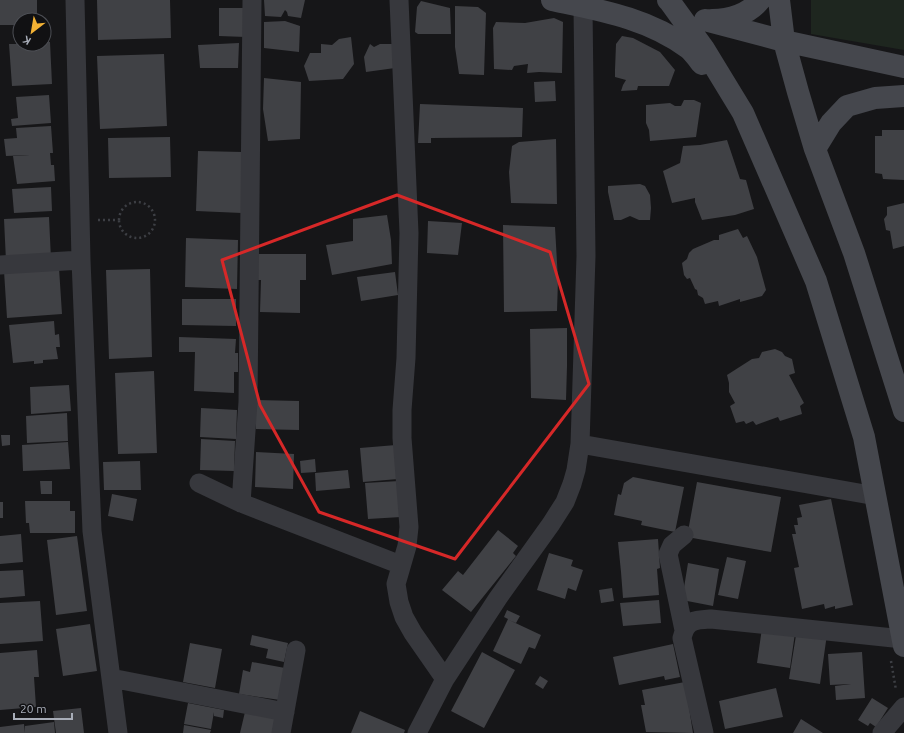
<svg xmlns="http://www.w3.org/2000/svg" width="904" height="733" font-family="Ubuntu,sans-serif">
<rect width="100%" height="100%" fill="#161618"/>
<!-- green -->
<path fill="#1e261f" d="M811,0H904V50L811,34Z"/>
<!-- building -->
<path fill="#404145" d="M0,0H37V20H20V25H0Z
M97,0H170L171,38L98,40Z
M264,0H305L301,18L288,16L287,12L285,10L281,17L265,16Z
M421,1L450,8L451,34H418L415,32L417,7Z
M455,6L478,7L486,13L484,75L459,74L455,47Z
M219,8H245L246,37L219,36Z
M554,18L563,22L562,73L539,72L527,73L528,64L514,66L512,70L494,69L493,28L496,22L525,23Z
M285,21L300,26L299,52L264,48V22Z
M622,36L633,38L660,52L675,70L669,86H638L637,90L621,91L623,85L626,80L615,77V70L616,44Z
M351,37L354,64L343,79L309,81L304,66L310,53H321V44L332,45L339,39Z
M44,42H50L52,84L12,86L9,44H44Z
M239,43L238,68H200L198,45Z
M370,44L374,47L380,44H395V68L366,72L364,57Z
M164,54L167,126L100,129L97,56Z
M264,78L301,82L300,139L268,141L263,109Z
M555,81L556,101L535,102L534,82Z
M49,95L51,123L12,126L11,119L18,118L16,97Z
M684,100H694L701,103L696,137L650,141L649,130L646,123V105L670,103L675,106H681Z
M420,104L523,108L522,137L431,138V143H418Z
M51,126L53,153H50L51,165H54L55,181L17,184L13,156L30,155L6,156L4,139L17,138L16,128Z
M882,130H904V180L883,179L882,174L875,173V136H882Z
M170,137L171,177L109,178L108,138Z
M556,139L557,204L511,203L509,172L512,146L519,142Z
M727,140L740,179L746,180L754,209L735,215L702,220L695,202V198L672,203L663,171L680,163L683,146L700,145Z
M198,151L243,152L242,213L196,211Z
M640,184L645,186L650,195L651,208L650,220H639L630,216L621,220H614L608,192V186Z
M51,187L52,211L14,213L12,189Z
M904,203V246L893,249L890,231L886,230L884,219L887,215V207Z
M387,215L391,240L392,264L332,275L326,245L353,241V219Z
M49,217L51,259L6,261L4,219Z
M428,221L462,223L458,255L427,253Z
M503,225L555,227L558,280L557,311L504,312Z
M738,229L743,238L747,236L757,257L766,290L762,296L740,302V299L719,306L718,301L705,304L703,298L698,295L697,290L695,289L690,278L687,279L684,275L682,263L687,259L689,253L693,249L714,240H719V235Z
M186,238L238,240L237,289L185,287Z
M257,254H306V280H300V313L260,312L261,280H257Z
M59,268L62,314L7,318L4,271Z
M150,269L152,357L109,359L106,270Z
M395,272L398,295L361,301L357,277Z
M182,299H236V326L182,325Z
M54,321L55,335L59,334L60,347H56L58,359L43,360V363L34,364V361L13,363L9,325Z
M567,328V366L566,400L531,398L530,329Z
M179,337L236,339L235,353H238V372H234V393L194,391L195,352H179Z
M775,349L782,352L785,356L792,359L795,373L789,375L804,403L800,406L802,414L780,421L778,417L756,425L753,421L746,424L744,421L736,423L730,406L735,403L729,392V383L727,375L752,359L759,358L762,352Z
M154,371L157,453L118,454L115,373Z
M69,385L71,411L31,414L30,387Z
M256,400L299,401V430L256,429Z
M201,408L237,410L236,439L200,437Z
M67,413L68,441L27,443L26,416Z
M1,435H10V445L2,446Z
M201,439L235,441L234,471L200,470Z
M68,442L70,469L23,471L22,445Z
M396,445L398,479L363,482L360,448Z
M256,452L294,454L293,489L255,487Z
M315,459L316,472L301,473L300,461Z
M140,461L141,490H104L103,462Z
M348,470L350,488L316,491L315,473Z
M633,477L684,487L675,532L641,525L642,521L614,515L618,494L621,495L624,483Z
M40,481H52V494H41Z
M399,481L401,517L368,519L365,483Z
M697,482L781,497L771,552L687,537Z
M112,494L137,499L133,521L108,516Z
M831,499L853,605L835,609V606L825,609L824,604L802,609L794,568L799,567L792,534H796L794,525H798L797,518L802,517L799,505Z
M25,501H70V511H75V533H30L29,523H26Z
M0,502H3V518H0Z
M498,530L518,546L513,553L516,556L471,612L442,590L458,571L463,575Z
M21,534L23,562L0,564V536Z
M77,536L87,611L56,615L47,540Z
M658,539L660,568L657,569L659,595L623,598L621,572L639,570L621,572L618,542Z
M549,553L573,560L571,566L583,570L576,591L568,588L565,599L537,590Z
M727,557L746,561L738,599L718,595Z
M688,563L719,569L713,606L682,600Z
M23,570L25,596L0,598V571Z
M612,588L614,601L601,603L599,590Z
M659,600L661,623L623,626L620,603Z
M40,601L43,641L0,644V603Z
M507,610L520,616L516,623L509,620L541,635L535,649L529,647L521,664L493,651L508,619L504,617Z
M90,624L97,671L63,676L56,629Z
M762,628L795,633L790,668L757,663Z
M797,629L827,634L820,684L789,679Z
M252,635L288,643L284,662L266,658L268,649L250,645Z
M190,643L222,649L215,688L183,682Z
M673,644L680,677L665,680L664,676L619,685L613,657Z
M37,650L39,677H34L36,707L0,710V653Z
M482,652L515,670L484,728L451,711Z
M862,652L865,698L836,700L835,686L851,684L830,685L828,654Z
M252,662L285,668L280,700L239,694L243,670L250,672Z
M540,676L548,681L543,689L535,684Z
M685,682L693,733L646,732L641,705H645L642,690Z
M776,688L783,717L725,729L719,701Z
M872,698L888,708L876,727L870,723L868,726L858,720Z
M188,703L224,710L223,718L214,716V712L211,729L184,724Z
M81,708L84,733H56L53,711Z
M360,711L405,730L404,733H351Z
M245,712L275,718L272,733H240Z
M801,719L823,733H793Z
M54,722L55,733H25V726Z
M24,724L25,733H0V727Z
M184,725L211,730L210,733H183Z"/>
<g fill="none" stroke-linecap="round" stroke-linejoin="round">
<!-- path -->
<path stroke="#3d3f44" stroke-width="2.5" stroke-dasharray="2 3" stroke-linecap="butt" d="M119 220a18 18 0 1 1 36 0a18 18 0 1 1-36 0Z
M98,220H118
M891,661L896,690"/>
<!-- street -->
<path stroke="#37383d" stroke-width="19" d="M75,0L81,260L92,531L118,733
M399,0L409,233L406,358L402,410V438L409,527L407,546L396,584L399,602L404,617L413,633L445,679
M0,265L81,260
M580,444L876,496
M199,483L241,503L401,565
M241,503L248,402L252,0
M684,630L668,554L672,545L684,535
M111,678L285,712
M281,733L296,650
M417,733L445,679L498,598L551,524L565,502L572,484L576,470L580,444L586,256L583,7
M704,733L682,638C686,620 694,620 711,619L903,639
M882,733L904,707"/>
<!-- secondary -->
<path stroke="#45474d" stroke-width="22" d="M552,0C599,10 648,18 688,48C693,52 698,59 702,64
M668,0L670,2L704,49L743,113L816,281L864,437L904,646
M779,0L784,41L798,92L815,149L854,253L904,411
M705,20L784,41L904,67
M712,20C730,20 749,14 760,0
M815,149L831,123L847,106L875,98L904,96"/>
</g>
<!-- marked area -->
<path fill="none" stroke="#d62828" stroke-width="3" stroke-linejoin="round" d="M397,195L550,252L589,384L455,559L319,512L260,405L222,260Z"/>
<!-- north arrow -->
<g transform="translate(32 32) rotate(211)"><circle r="19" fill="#111113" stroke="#4d4f55"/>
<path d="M0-3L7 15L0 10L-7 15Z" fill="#f2b134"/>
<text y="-6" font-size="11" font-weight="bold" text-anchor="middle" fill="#a8adb8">K</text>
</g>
<!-- scale -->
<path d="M14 713v6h58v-6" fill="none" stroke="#a8adb8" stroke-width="2"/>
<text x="20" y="713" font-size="12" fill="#a8adb8" stroke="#111113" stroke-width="3" paint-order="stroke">20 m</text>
</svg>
